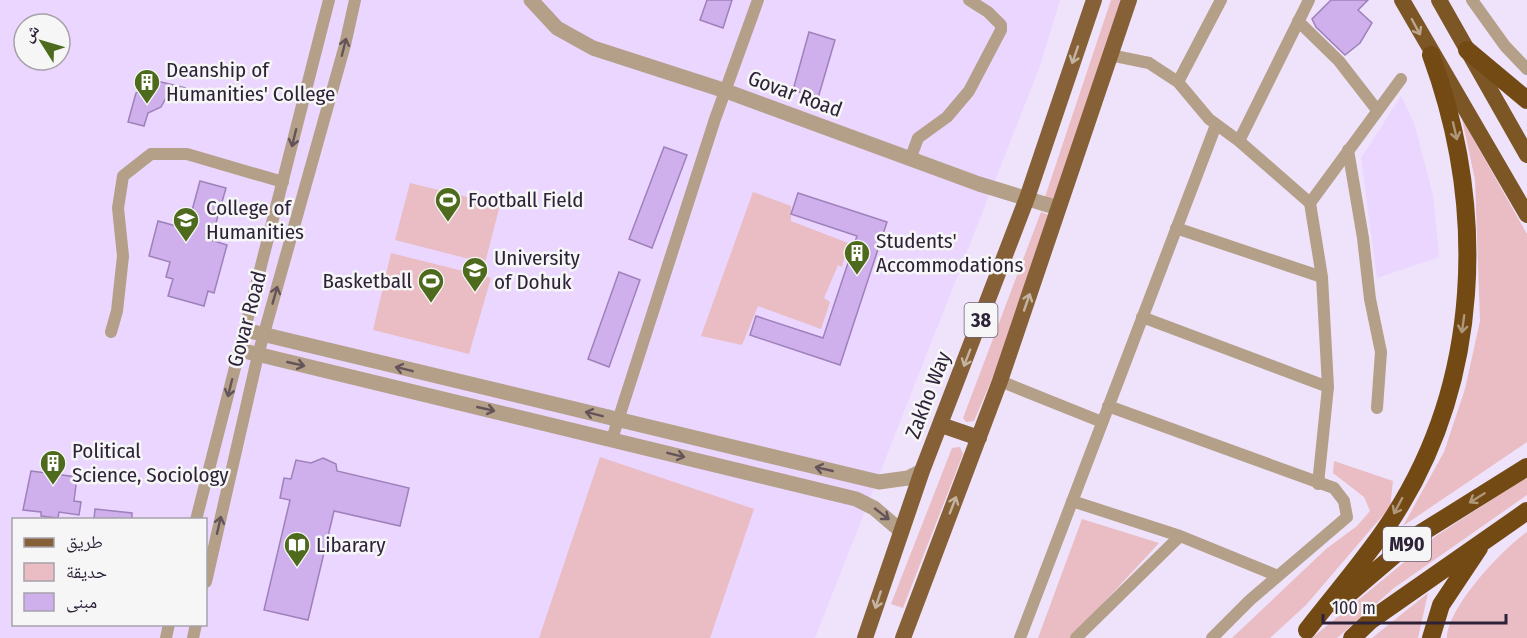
<svg xmlns="http://www.w3.org/2000/svg" width="1527" height="638" font-family="'Fira Sans Condensed','Noto Naskh Arabic',sans-serif">
<rect width="100%" height="100%" fill="#efe3fb"/>
<!-- built -->
<path fill="#ead6fe" fill-rule="evenodd" d="M0,0H1060L1040,66L815,638H0ZM24,24H60V60H24ZM14,520H206V624H14Z
M1401,96L1414,123L1433,195L1439,257L1377,278L1361,158Z"/>
<!-- green -->
<path fill="#eabcc3" d="M1111,0H1123L1059,201L1045,197Z
M1462,119L1527,234V442L1403,526L1444,452L1465,389L1480,321L1475,180Z
M410,183L500,205L485,263L395,240Z
M753,192L791,206V221L848,243L842,267L838,265L824,298L830,302L821,329L758,306L742,345L701,336Z
M1041,212L1052,216L1009,339L974,421L966,422L963,418Z
M391,253L491,278L469,354L373,330Z
M960,447L963,454L903,608L891,604L952,448Z
M600,457L754,509L710,638H539Z
M1334,461L1393,481L1390,507L1306,605L1270,638H1232L1326,549L1357,526L1370,511L1364,497L1333,473Z
M1527,477V495L1394,588L1337,638H1312L1436,536Z
M1082,519L1159,543L1071,638H1038Z
M1527,532V638H1447C1447,608 1503,548 1527,532Z
M1428,593L1418,638H1372Z"/>
<!-- building -->
<path fill="#cfb0ec" stroke="#9e81ba" stroke-width="1.5" d="M707,0H732L723,28L700,20Z
M1331,0H1368L1358,10L1372,23L1360,43L1345,55L1316,27L1312,19Z
M809,32L835,40L818,98L793,90Z
M157,81L186,88L183,102L166,98L161,107L148,113L144,126L128,122L136,93Z
M664,147L687,155L652,248L629,239Z
M200,181L226,188L211,240L227,245L214,293L208,291L204,306L168,296L173,279L166,277L170,262L149,256L158,221L187,229Z
M798,193L887,222L840,365L750,335L756,316L823,338L857,236L791,214Z
M619,272L640,280L609,367L588,359Z
M323,458L336,464L337,471L409,488L400,526L334,511L308,620L264,610L290,500L280,498L284,478L291,479L296,460L311,463Z
M31,471L77,477L74,501L81,502L79,515L59,512L58,518L41,516V512L23,510Z
M95,509L132,513V519H94Z"/>
<g fill="none" stroke-linecap="round" stroke-linejoin="round">
<!-- minor -->
<path stroke="#b49f89" stroke-width="12" d="M1221,0L1178,82L1209,119L1239,141L1310,203L1322,277L1328,387L1318,484
M1472,0L1505,46L1527,69
M1298,21L1339,61L1377,110
M1110,55L1149,63L1178,82
M1239,141L1309,0
M1348,150L1363,238L1370,299L1381,352L1377,408
M911,157L918,138L947,117L969,91L1001,30V25L988,12L969,0
M1310,203L1401,79
M1176,228L1322,277
M1142,317L1328,387
M111,332L117,311L123,256L118,208L123,176L151,154H187L283,182
M1000,381L1102,422
M1108,406L1334,488L1344,501L1347,517L1250,600L1212,638
M612,439L715,119L758,0
M1072,501L1180,536L1278,576
M196,520L329,0
M206,582L258,355L345,45L355,0
M166,638L169,624
M193,638L196,624
M1020,638L1216,125
M1076,638L1180,536"/>
<!-- tertiary -->
<path stroke="#b49f89" stroke-width="15" d="M531,0L557,28L593,48L726,91L979,184L1058,208
M245,330L879,482L908,478L922,471
M240,350L856,499L874,508L901,531"/>
<!-- primary -->
<path stroke="#866137" stroke-width="16" d="M941,425L979,438
M865,638L922,471L1027,198L1094,0
M903,638L1000,381L1129,0"/>
<!-- trunk -->
<path stroke="#7d5626" stroke-width="16" d="M1402,0L1527,215
M1439,0L1527,155"/>
<!-- motorway -->
<path stroke="#744a14" stroke-width="18" d="M1467,50L1527,100
M1337,604L1418,535L1527,467
M1307,630C1334,595 1365,560 1390,522C1482,383 1487,208 1431,55
M1352,638L1371,620L1527,511
M1431,638L1441,605L1479,548"/>
</g>
<!-- one-way arrows -->
<defs><path id="oneway-shaft" d="M-6 0H5M1.5-3L5.5 0L1.5 3" fill="none" stroke-width="1.6" stroke-linecap="round" stroke-linejoin="round" transform="scale(1.5)"/></defs>
<use stroke="#baa68e" href="#oneway-shaft" transform="translate(1416 27) rotate(62)"/>
<g stroke="#645459">
<use href="#oneway-shaft" transform="translate(344 47) rotate(-76)"/>
<use href="#oneway-shaft" transform="translate(294 138) rotate(104)"/>
<use href="#oneway-shaft" transform="translate(275 295) rotate(-74)"/>
<use href="#oneway-shaft" transform="translate(296 364) rotate(13)"/>
<use href="#oneway-shaft" transform="translate(404 369) rotate(-166)"/>
<use href="#oneway-shaft" transform="translate(230 388) rotate(104)"/>
<use href="#oneway-shaft" transform="translate(486 409) rotate(13)"/>
<use href="#oneway-shaft" transform="translate(594 414) rotate(-166)"/>
<use href="#oneway-shaft" transform="translate(676 455) rotate(14)"/>
<use href="#oneway-shaft" transform="translate(824 469) rotate(-167)"/>
<use href="#oneway-shaft" transform="translate(882 514) rotate(38)"/>
<use href="#oneway-shaft" transform="translate(219 525) rotate(-77)"/>
</g>
<g stroke="#c4b3a0">
<use href="#oneway-shaft" transform="translate(1075 55) rotate(109)"/>
<use href="#oneway-shaft" transform="translate(1027 302) rotate(-71)"/>
<use href="#oneway-shaft" transform="translate(967 358) rotate(111)"/>
<use href="#oneway-shaft" transform="translate(953 505) rotate(-69)"/>
<use href="#oneway-shaft" transform="translate(878 600) rotate(108)"/>
</g>
<g stroke="#ae977a">
<use href="#oneway-shaft" transform="translate(1455 131) rotate(77)"/>
<use href="#oneway-shaft" transform="translate(1463 324) rotate(98)"/>
<use href="#oneway-shaft" transform="translate(1477 498) rotate(148)"/>
<use href="#oneway-shaft" transform="translate(1398 506) rotate(118)"/>
</g>
<!-- icons -->
<defs>
<g id="building-pin" transform="scale(1.35)"><path d="M0 17L-7.5 6A9.5 9.5 0 1 1 7.5 6Z" fill="#4d6a1d" stroke="#f6f6f6"/><path d="M-4-6H4V6H1V3H-1V6H-4ZM-2.5-4.3h1.7v1.8h-1.7ZM.8-4.3h1.7v1.8H.8ZM-2.5-1h1.7V.8h-1.7ZM.8-1h1.7V.8H.8Z" fill="#fff"/></g>
<g id="stadium-pin" transform="scale(1.35)"><path d="M0 17L-7.5 6A9.5 9.5 0 1 1 7.5 6Z" fill="#4d6a1d" stroke="#f6f6f6"/><path d="M0-5a6.5 5 0 1 0 0 10a6.5 5 0 1 0 0-10ZM-3.5-1.8h7v3.6h-7Z" fill="#fff"/></g>
<g id="university-pin" transform="scale(1.35)"><path d="M0 17L-7.5 6A9.5 9.5 0 1 1 7.5 6Z" fill="#4d6a1d" stroke="#f6f6f6"/><path d="M0-5L7-2L0 1L-7-2ZM-4 1L0 2.5L4 1V4Q0 6-4 4Z" fill="#fff"/></g>
<g id="library-pin" transform="scale(1.35)"><path d="M0 17L-7.5 6A9.5 9.5 0 1 1 7.5 6Z" fill="#4d6a1d" stroke="#f6f6f6"/><path d="M-6-4Q-3-5.5-.7-3.5V5Q-3 3-6 4ZM6-4Q3-5.5 .7-3.5V5Q3 3 6 4Z" fill="#fff"/></g>
</defs>
<g fill-rule="evenodd">
<use href="#building-pin" x="147" y="82"/>
<use href="#stadium-pin" x="448" y="200"/>
<use href="#university-pin" x="186" y="220"/>
<use href="#building-pin" x="857" y="253"/>
<use href="#university-pin" x="475" y="270"/>
<use href="#stadium-pin" x="431" y="281"/>
<use href="#building-pin" x="53" y="463"/>
<use href="#library-pin" x="297" y="545"/>
</g>
<g text-anchor="middle" stroke-width="5" stroke-linejoin="round" paint-order="stroke">
<!-- shield labels -->
<g fill="#f6f6f6" stroke="#6a6272" stroke-width="1.5">
<rect x="964.5" y="303" width="33" height="34" rx="4.5"/>
<rect x="1383" y="527" width="48" height="34" rx="4.5"/>
</g>
<g font-size="20" font-weight="bold" fill="#2e2239">
<text x="981" y="327">38</text>
<text x="1407" y="551">M90</text>
</g>
<!-- poi labels -->
<g font-size="21" fill="#2e2239" stroke="#f6f6f6" text-anchor="start">
<text x="166" y="77">Deanship of<tspan x="166" dy="24">Humanities' College</tspan></text>
<text x="468" y="207">Football Field</text>
<text x="206" y="215">College of<tspan x="206" dy="24">Humanities</tspan></text>
<text x="876" y="248">Students'<tspan x="876" dy="24">Accommodations</tspan></text>
<text x="494" y="265">University<tspan x="494" dy="24">of Dohuk</tspan></text>
<text x="412" y="288" text-anchor="end">Basketball</text>
<text x="72" y="458">Political<tspan x="72" dy="24">Science, Sociology</tspan></text>
<text x="316" y="552">Libarary</text>
</g>
<!-- street labels -->
<g font-size="21" fill="#2e2239" stroke="#f6f6f6">
<text transform="translate(795 94) rotate(20)" y="7">Govar Road</text>
<text transform="translate(247 319) rotate(-75)" y="7">Govar Road</text>
<text transform="translate(928 395) rotate(-69)" y="7">Zakho Way</text>
</g>
</g>
<!-- legend -->
<rect x="12" y="518" width="195" height="108" fill="#f6f6f6" stroke="#a6a1aa" stroke-width="1.5"/>
<rect x="24" y="538" width="30" height="9" fill="#866137" stroke="#a6a1aa" stroke-width="1.5"/>
<text x="66" y="548" font-size="18" fill="#2e2239">طريق</text>
<rect x="24" y="563" width="30" height="18" fill="#eabcc3" stroke="#a6a1aa" stroke-width="1.5"/>
<text x="66" y="578" font-size="18" fill="#2e2239">حديقة</text>
<rect x="24" y="593" width="30" height="18" fill="#cfb0ec" stroke="#a6a1aa" stroke-width="1.5"/>
<text x="66" y="608" font-size="18" fill="#2e2239">مبنى</text>
<!-- north arrow -->
<g transform="translate(42 42) rotate(307)"><circle r="28" fill="#f6f6f6" stroke="#a6a1aa" stroke-width="1.5"/>
<path d="M0-4.5L10 22L0 15L-10 22Z" fill="#4d6a1d"/>
<text y="-9" font-size="16" font-weight="bold" text-anchor="middle" fill="#2e2239">ش</text>
</g>
<!-- scale -->
<path d="M1323 614v9h183v-9" fill="none" stroke="#2e2239" stroke-width="3"/>
<text x="1332" y="614" font-size="18" fill="#2e2239" stroke="#f6f6f6" stroke-width="4.5" paint-order="stroke">100 m</text>
</svg>
